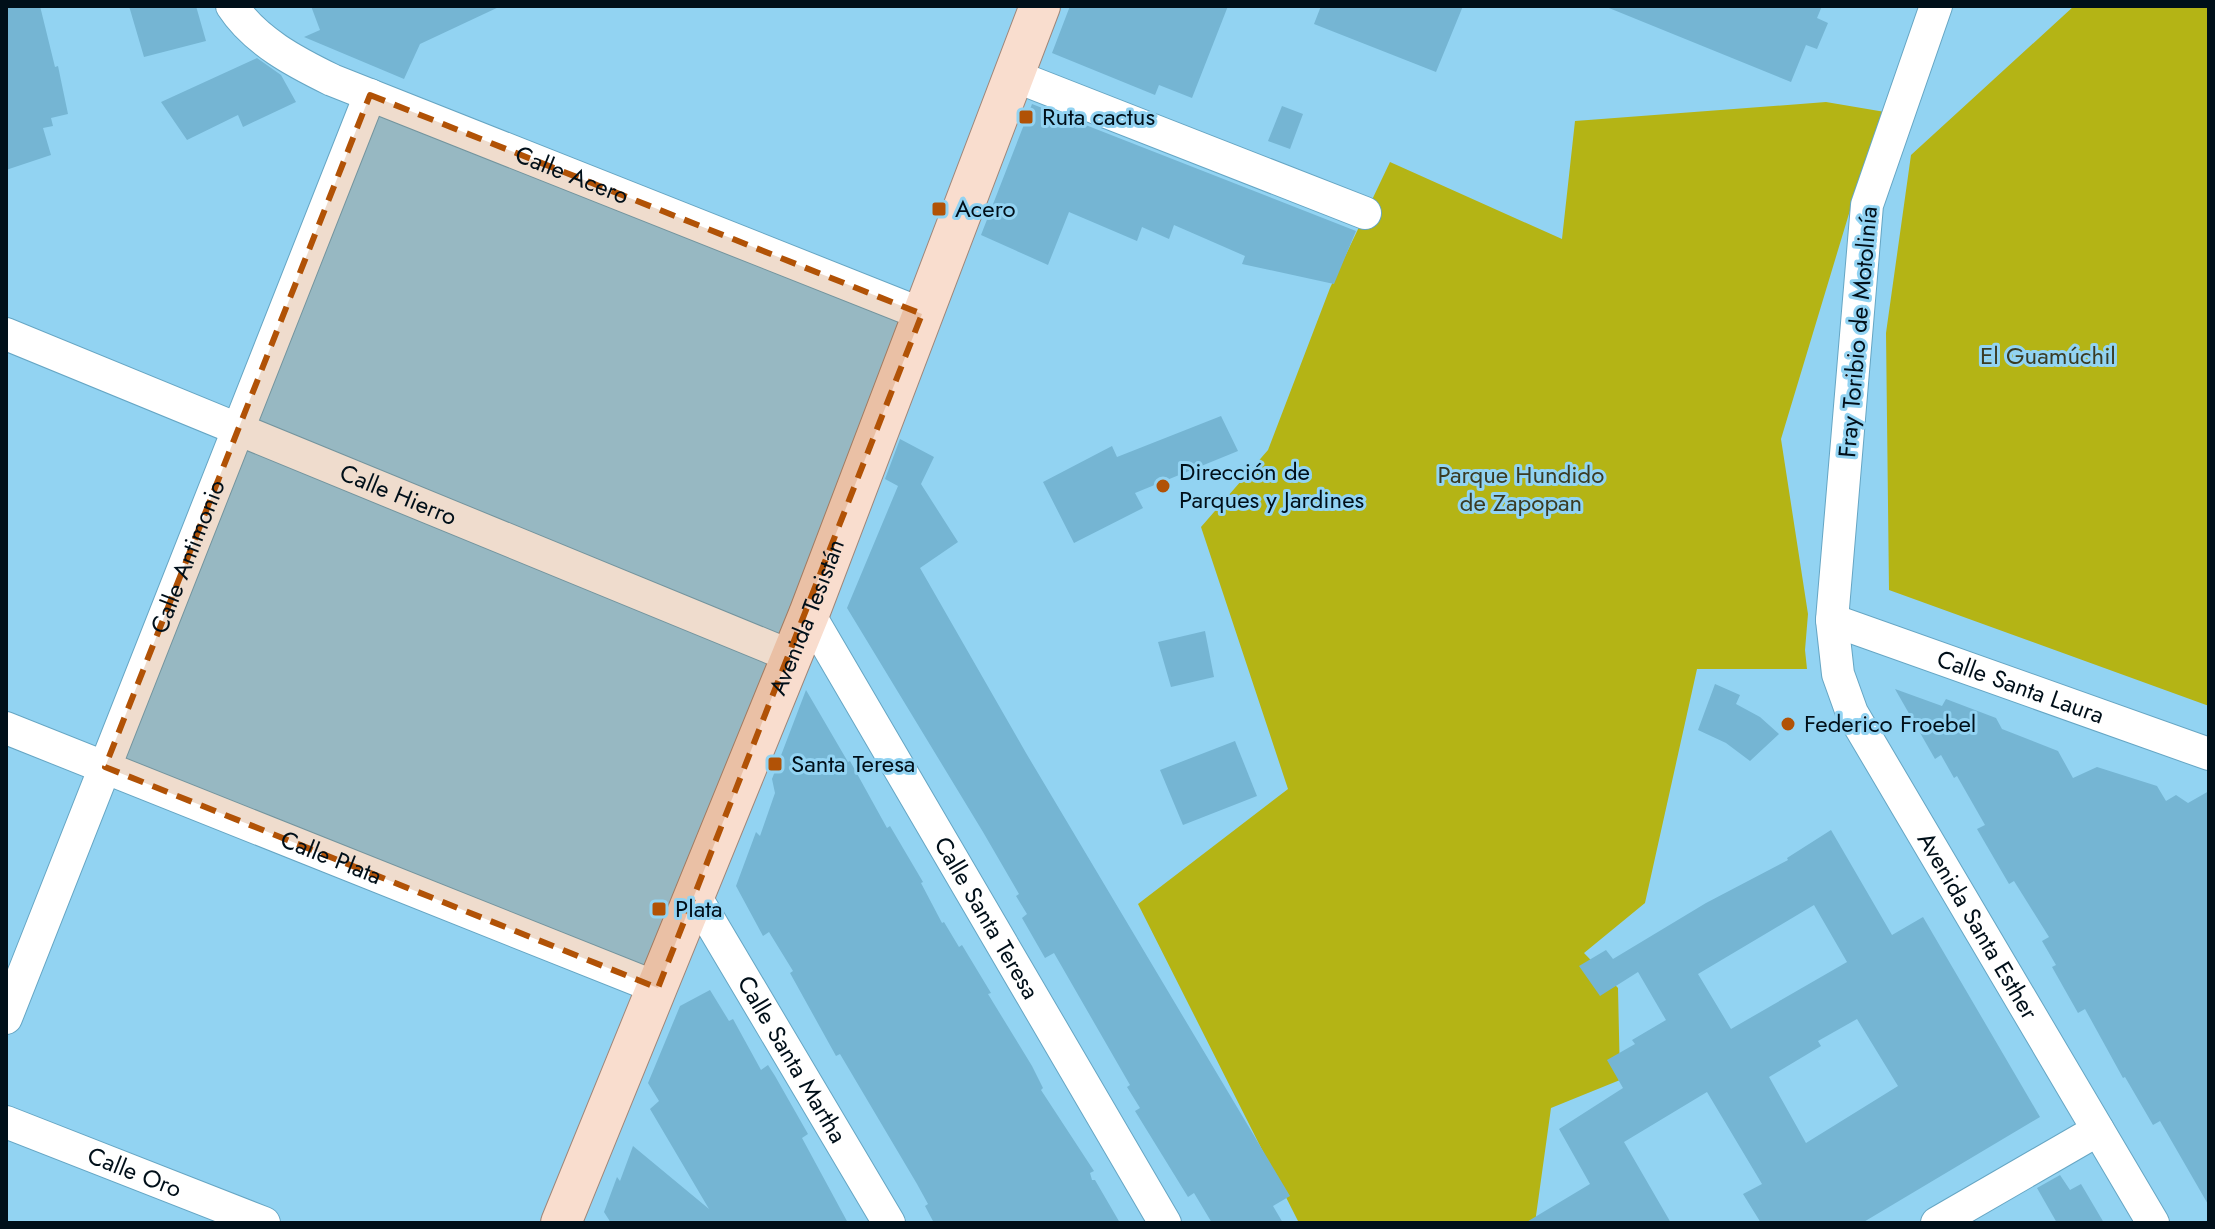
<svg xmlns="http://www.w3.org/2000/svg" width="2215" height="1229" font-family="Jost,sans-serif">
<rect width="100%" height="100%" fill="#92d3f2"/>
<!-- green -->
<path fill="#b4b415" d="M2074,6H2209V706L1889,590L1886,333L1911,155Z
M1826,102L1885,112L1851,207L1781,439L1808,614L1805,650L1807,669H1697L1645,903L1584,953L1618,988L1620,1080L1551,1108L1535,1223H1299L1138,904L1288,789L1201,527L1268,450L1330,288L1390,162L1562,239L1575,121Z"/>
<!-- building -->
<path fill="#75b5d3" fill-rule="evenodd" d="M6,6H40L55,67L58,66L68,114L51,118L53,126L43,128L51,155L6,170Z
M129,6H196L206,41L144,57Z
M311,6H501L420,44L404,79L304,37L320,30Z
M1070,6H1228L1192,98L1159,85L1155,95L1052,53Z
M1321,6H1463L1436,72L1314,24Z
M1604,6H1822L1817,18L1828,23L1817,49L1806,45L1791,82Z
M257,58L281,75L296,102L243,127L238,115L187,140L161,102Z
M1032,104L1356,231L1334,284L1242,264L1245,256L1174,225L1169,239L1142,227L1137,241L1069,212L1048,265L981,235Z
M1282,106L1303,114L1290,149L1268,141Z
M1221,416L1238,451L1135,493L1143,508L1074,543L1043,482L1112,446L1117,457Z
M900,439L934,457L921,484L958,542L920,568L1026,753L1290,1196L1273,1206L1283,1223H1212L1194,1193L1188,1197L1135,1111L1140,1108L1127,1087L1130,1085L1054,953L1045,958L1022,918L1027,914L1016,896L1019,894L983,832L847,608L898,486L885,479Z
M1205,631L1214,677L1171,687L1158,642Z
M1715,684L1740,695L1736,704L1760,717L1779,734L1750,761L1726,743L1698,730Z
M1895,689L1942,706L1946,699L1996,718L2002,729L2058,751L2073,778L2097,767L2157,786L2166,801L2176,795L2188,803L2209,791V1206L2160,1121L2153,1125L2125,1077L2123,1078L2085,1009L2078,1013L2052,967L2056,965L2042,941L2049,937L2014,881L2009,884L1977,829L1985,825L1957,776L1954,778L1941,755L1935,759Z
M806,690L848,762L850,761L887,828L890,826L923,882L921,883L942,923L944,922L959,947L962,945L991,993L988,994L1032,1066L1043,1088L1041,1090L1094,1171L1090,1173L1092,1180H1095L1120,1223H934L925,1206L928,1204L917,1184L840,1054L836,1056L790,973L793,971L769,932L763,936L736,886L756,832L760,836L775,793L772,779Z
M1235,741L1257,796L1183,825L1160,770Z
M1831,830L1892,935L1923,917L2040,1117L1862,1223H1761L1743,1194L1762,1184L1707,1092L1624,1142L1671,1223H1525L1590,1184L1559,1129L1623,1088L1607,1060L1635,1044L1632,1040L1666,1020L1638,972L1600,996L1579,966L1606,950L1613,959L1706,903L1788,860L1787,858ZM1814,905L1847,962L1731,1029L1698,974ZM1857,1019L1898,1086L1806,1143L1769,1077L1821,1046L1818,1041Z
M710,990L729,1021L733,1019L761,1070L768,1065L775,1076L808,1134L802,1138L848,1223H611L604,1212L617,1177L620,1181L633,1146L709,1209L650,1109L659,1101L648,1083L680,1006Z
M2060,1175L2070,1190L2081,1184L2104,1223H2057L2037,1188Z"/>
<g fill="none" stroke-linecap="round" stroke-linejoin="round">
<!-- minor casing -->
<g stroke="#66a6c4" stroke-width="34">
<g id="minor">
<path id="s1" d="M232,6C255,41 295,62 332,80L922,314"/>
<path id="s2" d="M1936,6L1867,205L1832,620L1838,674L1852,713L2153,1223"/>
<path d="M1012,75L1365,213"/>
<path id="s3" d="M6,334L791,656"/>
<path id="s4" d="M809,614L1165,1223"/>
<path id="s5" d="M1832,620L2209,754"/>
<path id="s6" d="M6,728L658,988"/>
<path id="s7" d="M695,896L889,1223"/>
<path id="s8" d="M6,1018L370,95"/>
<path id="s9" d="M6,1122L264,1223"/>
<path d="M1937,1223L2098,1130"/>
</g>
</g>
<!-- major casing -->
<g stroke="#9f8679" stroke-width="42">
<g id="major">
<path id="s10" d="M561,1223L809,614L1040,6"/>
</g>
</g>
<!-- minor -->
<use href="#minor" stroke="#fff" stroke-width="32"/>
<!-- major -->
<use href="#major" stroke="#f9ddce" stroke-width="40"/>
</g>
<!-- marked area -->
<path fill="#b15206" fill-opacity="0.2" stroke="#b15206" stroke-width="6" stroke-dasharray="16 10" stroke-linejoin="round" d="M370,95L922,314L658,988L105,767Z"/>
<!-- markers -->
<g fill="#b15206" stroke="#92d3f2" stroke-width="3">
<rect x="1018" y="109" width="16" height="16" rx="4"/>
<rect x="931" y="201" width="16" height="16" rx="4"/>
<circle cx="1163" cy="486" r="8"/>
<circle cx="1788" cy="724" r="8"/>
<rect x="767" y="756" width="16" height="16" rx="4"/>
<rect x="651" y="901" width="16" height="16" rx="4"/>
</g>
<g text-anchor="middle" stroke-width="6" stroke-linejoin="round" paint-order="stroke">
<!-- poi labels -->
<g font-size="24" fill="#000f19" stroke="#92d3f2" text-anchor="start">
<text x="1042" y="125">Ruta cactus</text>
<text x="955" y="217">Acero</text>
<text x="1179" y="480">Dirección de<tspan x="1179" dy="28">Parques y Jardines</tspan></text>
<text x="1804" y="732">Federico Froebel</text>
<text x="791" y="772">Santa Teresa</text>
<text x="675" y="917">Plata</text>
</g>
<!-- street labels -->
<g font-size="24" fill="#000f19" stroke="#92d3f2">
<text dy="8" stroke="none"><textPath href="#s1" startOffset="384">Calle Acero</textPath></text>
<text transform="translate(1858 332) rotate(-85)" y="8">Fray Toribio de Motolinía</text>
<text dy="8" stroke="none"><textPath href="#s3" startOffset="424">Calle Hierro</textPath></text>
<text dy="8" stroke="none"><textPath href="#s8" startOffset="496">Calle Antimonio</textPath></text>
<text dy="8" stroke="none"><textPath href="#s10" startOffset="654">Avenida Tesistán</textPath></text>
<text dy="8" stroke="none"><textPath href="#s5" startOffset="200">Calle Santa Laura</textPath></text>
<text dy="8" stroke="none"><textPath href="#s6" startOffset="350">Calle Plata</textPath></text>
<text dy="8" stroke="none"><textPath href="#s4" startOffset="352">Calle Santa Teresa</textPath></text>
<text dy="8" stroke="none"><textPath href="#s2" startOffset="970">Avenida Santa Esther</textPath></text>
<text dy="8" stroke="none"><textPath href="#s7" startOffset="190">Calle Santa Martha</textPath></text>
<text dy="8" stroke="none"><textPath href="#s9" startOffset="138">Calle Oro</textPath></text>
</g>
<!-- park labels -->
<g font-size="24" fill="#3a3b23" stroke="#92d3f2">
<text x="2048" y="364">El Guamúchil</text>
<text x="1521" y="483">Parque Hundido<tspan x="1521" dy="28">de Zapopan</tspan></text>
</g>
</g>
<!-- border -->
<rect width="2215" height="1229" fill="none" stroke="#000f19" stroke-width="16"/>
</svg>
